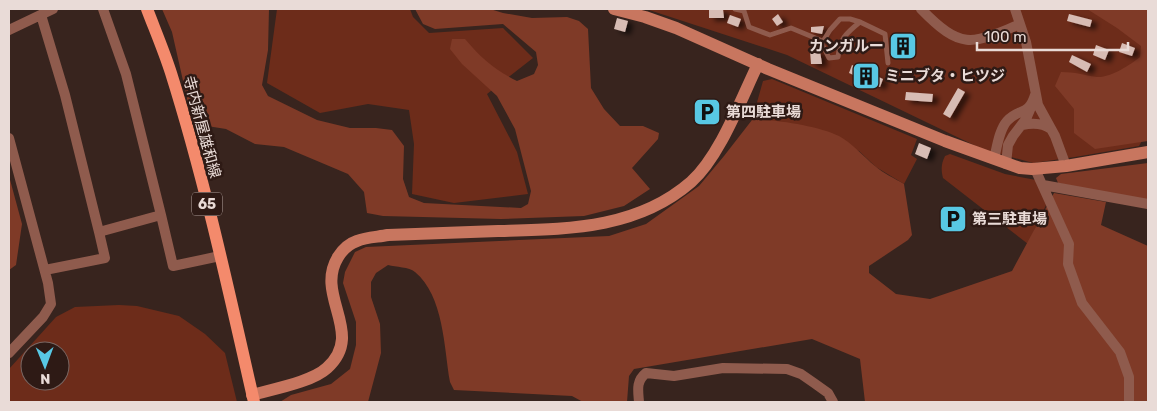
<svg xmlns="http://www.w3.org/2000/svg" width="1157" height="411" font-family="Rubik,'Noto Sans JP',sans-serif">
<defs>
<filter id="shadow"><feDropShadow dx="5.5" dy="3" stdDeviation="2.5" flood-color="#0009"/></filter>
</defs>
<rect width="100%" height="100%" fill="#38241e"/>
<!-- green -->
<path fill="#6d2c1a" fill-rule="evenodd" d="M277,9H410L413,17L429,33L503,28L533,58L487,94L517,152L528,194L454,203L412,194L414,144L409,110L368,104L320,113L267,83Z
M646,9H1089L1148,30V130L1139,146L1075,157L1033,163L982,149L787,55Z
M772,79L917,139L911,155L917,159L904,184L876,167L859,151L752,120L763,81Z
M950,154L1005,174L1036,180L1047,203L1028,244L943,178C941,170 941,164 945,156Z
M119,305L137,306L179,316L205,334L225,353L237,402H9V369L56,317L75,307ZM30,351H60V381H30Z"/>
<!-- forest -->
<path fill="#7f3a27" d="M162,9H269L268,50L262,85L268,96L317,120L350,128H376L392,130L404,146L403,179L409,197L424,203L521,208L528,204L531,191L515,129L497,96L462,64L450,49L452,39H465C481,58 495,70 517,81L534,74L538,65L536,52L503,24L435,29L423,24L415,9H490L503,13L532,18L567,17L579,21L588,29L591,88L604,109L620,126H643L659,133L658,139L632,168L650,189L624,206L584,216L501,219L383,216L367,213L364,192L348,174L284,147L255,144L226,129L207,126L191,116L172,32Z
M1087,9H1148V141L1095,149L1074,133V109L1055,86L1061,72C1076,72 1083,75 1097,77C1110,78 1130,65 1140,57L1141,46L1117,28Z
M752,120C775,119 818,126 839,136C852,143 863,156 875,166C883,173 894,178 904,184L912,235L908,240L869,266V273L896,294L930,299L1012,271L1054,193L1106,202L1101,225L1148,246V402H865L860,359L812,339L634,369L629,376L627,402H583L572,396L454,390L450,382C444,348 444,296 415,272C409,267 396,267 388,265L376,273L371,282V297L380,324L381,353L368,402H280L291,395L331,384L350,369L356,345V322L343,283L345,272L355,252L366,247L609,236L646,224L699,186L724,156Z
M1148,163V201L1058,183L1056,178L1061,174Z
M9,176L22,224L16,265L9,270Z"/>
<!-- building -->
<path fill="#d7bcb4" filter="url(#shadow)" d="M723,9L724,18H709V10Z
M778,14L783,22L777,26L772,19Z
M1069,14L1092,20L1090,27L1067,21Z
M730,15L741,19L738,27L727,23Z
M617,18L628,21L625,32L614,29Z
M824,26L822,34L811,32V27Z
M1122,43L1135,48L1132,56L1119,52Z
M1096,45L1109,50L1105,60L1093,55Z
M810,51H820L822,64H811Z
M1072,55L1091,64L1087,72L1069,62Z
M852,65L883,79L880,87L849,73Z
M958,88L965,92L950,118L943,114Z
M906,92L933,94L932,102L905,100Z
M919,143L931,148L927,159L915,154Z"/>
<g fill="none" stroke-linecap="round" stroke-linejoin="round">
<!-- lane -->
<path stroke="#8f5b4d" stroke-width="5" d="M735,9L744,11L749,27L770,35L791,28L820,40L829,58L838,57C840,39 845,34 860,22L850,19H840L830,30L822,43
M860,22L885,34L888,63"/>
<!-- street -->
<path stroke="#8f5b4d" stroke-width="10" d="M103,9L126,74L161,215
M921,9C961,50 971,45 1020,24
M1015,9L1026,42L1038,105L1055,136L1066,166
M41,15L65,95L99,232
M9,30L53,9
M1022,125C1031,123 1043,123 1051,129
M9,138L48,283L51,304L43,317L9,353
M994,159C997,147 999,130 1007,121C1020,107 1028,117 1035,95
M1006,164L1008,145L1013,136L1026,119L1032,105
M1035,169L1069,244L1068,264L1082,303L1120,352L1129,377V402
M1043,185L1148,204
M45,270L105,258L99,232L161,215L173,266L220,256
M639,402C638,390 636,381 646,373L674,376L723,368L787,369L801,374L814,383L828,393L833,402"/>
<!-- secondary -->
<path stroke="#c8765f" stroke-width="12" d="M614,9L645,17L676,28L768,69L945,141L1020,168L1032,169L1066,166L1148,152
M252,395C273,389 312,382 327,368C366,333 314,296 338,257C343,249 348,244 357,241C366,237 378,237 388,235C425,234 463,232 501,231C568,229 637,229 691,182C720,156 741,99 758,64"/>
<!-- primary -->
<path stroke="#f48a6c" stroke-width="12" d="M147,9C155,30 164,51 171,73C205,181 229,292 254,402"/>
</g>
<!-- icons -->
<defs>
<g id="building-square" transform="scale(1.4375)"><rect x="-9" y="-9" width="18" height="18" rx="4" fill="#58c8e4" stroke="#2e1a15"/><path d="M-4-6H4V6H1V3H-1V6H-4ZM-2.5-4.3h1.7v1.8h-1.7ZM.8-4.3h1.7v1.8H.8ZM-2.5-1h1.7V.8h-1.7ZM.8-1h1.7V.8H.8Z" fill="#111"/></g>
<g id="parking-square" transform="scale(1.4375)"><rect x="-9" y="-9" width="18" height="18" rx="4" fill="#58c8e4" stroke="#2e1a15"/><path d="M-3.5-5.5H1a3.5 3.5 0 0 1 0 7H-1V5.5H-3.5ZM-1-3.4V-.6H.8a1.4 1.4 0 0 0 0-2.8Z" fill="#111"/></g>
</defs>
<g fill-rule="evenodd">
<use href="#building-square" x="903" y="46"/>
<use href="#building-square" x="866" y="76"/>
<use href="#parking-square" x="707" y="112"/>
<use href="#parking-square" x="953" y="219"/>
</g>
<g text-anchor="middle" stroke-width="5" stroke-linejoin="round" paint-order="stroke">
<!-- shield labels -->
<rect fill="#2e1a15" stroke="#b1a19d" stroke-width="1" x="192" y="192.5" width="30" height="23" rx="4"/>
<g font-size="14" font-weight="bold" fill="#e9dbd7">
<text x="207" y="209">65</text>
</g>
<!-- poi labels -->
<g font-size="15" font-weight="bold" fill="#e9dbd7" stroke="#2e1a15" text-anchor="start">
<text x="884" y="51" text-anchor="end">カンガルー</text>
<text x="885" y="81">ミニブタ・ヒツジ</text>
<text x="726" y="117">第四駐車場</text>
<text x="972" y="224">第三駐車場</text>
</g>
<!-- street labels -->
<g font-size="15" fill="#e9dbd7" stroke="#2e1a15">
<text transform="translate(202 127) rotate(75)" y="5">寺内新屋雄和線</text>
</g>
</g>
<!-- border -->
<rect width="1157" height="411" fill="none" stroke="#e9dbd7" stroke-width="20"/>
<!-- north arrow -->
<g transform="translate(45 366) rotate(179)"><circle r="24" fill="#2e1a15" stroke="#796763"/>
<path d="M0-4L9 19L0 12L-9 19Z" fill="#58c8e4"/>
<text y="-8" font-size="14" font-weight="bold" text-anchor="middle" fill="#e9dbd7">N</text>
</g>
<!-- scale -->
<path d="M977 42v8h151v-8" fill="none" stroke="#e9dbd7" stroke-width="2.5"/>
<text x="984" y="42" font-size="15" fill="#e9dbd7" stroke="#2e1a15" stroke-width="4" paint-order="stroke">100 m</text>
</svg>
